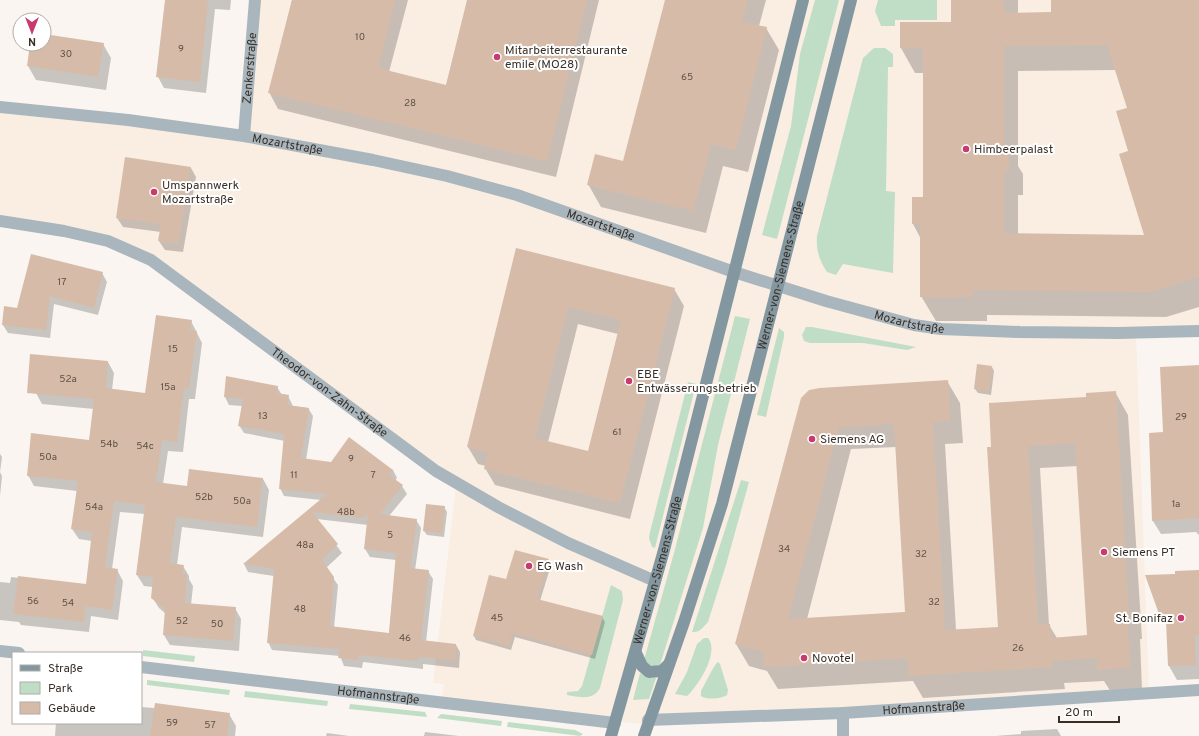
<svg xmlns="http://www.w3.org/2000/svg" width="1199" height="736" font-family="Overpass,sans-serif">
<rect width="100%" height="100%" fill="#fbf5f1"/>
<!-- built -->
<path fill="#faede2" d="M252,0H1199V328L1136,333L1149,694L650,725L441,702L444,684L433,683L456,486L119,243L0,222V107L243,135Z"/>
<!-- green -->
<path fill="#c0dec6" d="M815,0H839L777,239L762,235L791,126L800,54Z
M878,0H937V20H895V26H881L875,11Z
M874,48H885L893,54V67H888L886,191L895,192L893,273L843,264L836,275L827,272C819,260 816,250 817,236L863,58Z
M735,316L750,319L749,323L718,445L703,528L660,665C653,667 649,666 644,660L674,553Z
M806,327H812L916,347L907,350L863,343H810L804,341L802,335Z
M779,328L784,332V337L766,417L757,415Z
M688,382L696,384L655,548L652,547L649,538L650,532Z
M741,480L749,482L726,565L708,622C703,627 700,633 692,632Z
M611,585L622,591L623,600L600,688C593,701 580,697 567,695V692L578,691L582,686Z
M704,638H708C720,652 698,686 687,696L675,694L687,672L697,644Z
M143,650L195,656L194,662L143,656Z
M718,662L720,664L728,690L727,695C722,699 707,700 701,696V691C704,686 715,663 718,662Z
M640,673L650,678H656L649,699L633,700Z
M147,680L230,690L229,695L147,685Z
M245,691L328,701L327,706L244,697Z
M350,704L425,712L427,717L349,709Z
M441,714L502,721L501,726L437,718Z
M508,722L575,730L583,734L580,736L507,727Z"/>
<!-- shadow -->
<path fill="#0003" fill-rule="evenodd" d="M166,0H231L230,10L215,9L206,93L164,88L158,77Z
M292,0H408L389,72L446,86L468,0H599L556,177L278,109L269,92Z
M666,0H766L759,26L766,28L779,50L748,172L723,166L706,233L601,207L588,184L624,162Z
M952,0H1018V13H1052L1109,0H1199V307L1166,317L987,315V321H936L921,296V239L913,224V198H924V73H915L901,48V23H952ZM1116,70L1128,109L1130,152L1145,236L1018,234V195H1023V174L1018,166V71Z
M44,35L103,44L111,58L106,90L36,80L28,66L31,44H44Z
M191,168L196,177L183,252L165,250L159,241L161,232L123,227L117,218Z
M517,249L674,289L684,306L630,519L495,485L485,468L486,466L478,464L468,447ZM578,324L618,334L589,452L548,442Z
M102,273L107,282L98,315L54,304L50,338L8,333L3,325L5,307L18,309Z
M191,321L202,343L195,399H189L183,452L168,451L163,484L187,487L263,479L269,490L263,537L182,527L177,565L183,566L189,576V579L193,586L191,605L235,608L241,619L239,651L170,645L164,635L166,614L159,608L152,597L153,587L144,586L137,575L145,514L120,512L112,569L117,570L123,581L118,620L91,616L89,632L21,625L19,622L0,620V582L10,583L11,577L87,585L92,541L79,539L72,529L77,491L34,486L28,475L90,441L94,409L42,404L36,393L108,362L114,373L112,390L146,394Z
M1199,366V535L1196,532L1161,534L1153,521L1164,433Z
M992,367L994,371L991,395L978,393L975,389Z
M227,378L277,387L282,395L288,396L293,406L308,408L313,416L306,460L393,470L397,478L395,481L402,486L407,494L389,516L416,520L421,528L415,570L428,571L433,579L426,642L456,645L460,652L459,668L423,664V669L363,662L362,668L344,666L340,656L272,650L268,642L274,576L248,572L244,564L321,500L284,496L280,488L285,441L244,433L239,425L242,406L229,405L225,397ZM317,519L368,525L365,549L370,557L396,560L389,634L334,628L338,585L326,568L342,553Z
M947,381L960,403L963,443L945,444L956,630L999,628L992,448L1087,398L1115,392L1128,415L1142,639H1140L1142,690L1111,692L1104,681L1064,683L1065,689L923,698L913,681L778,689L767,671L749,666L736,644L802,399ZM896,447L906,613L807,619L851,449ZM1078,466L1088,636L1057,638L1049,625L1040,468Z
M0,454L2,457L0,472L2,476L0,496Z
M444,507L447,512L444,537L427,535L424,531Z
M548,560L551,565L540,601L602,617L605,622L595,659L515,637L511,650L476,640L474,636L507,581Z
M1199,571V679L1177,680L1169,666L1168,626L1160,614L1176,575Z
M141,707L229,714L236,726L235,736H55L56,723H141Z
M1057,729L1061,736H995L1021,734V731Z
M425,732L459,736H424Z
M327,733L349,736H326Z"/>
<!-- building -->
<path fill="#d6bca8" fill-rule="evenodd" d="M165,0H208L200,82L156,77Z
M292,0H395L378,68L446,85L467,0H587L547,161L268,93Z
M665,0H748L742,22L767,27L736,150L711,144L693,211L587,185L595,154L623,161Z
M951,0H1004V13L1051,12V0H1199V277L1151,292L973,290V297H920V224H912V197H923V48H900V22H951ZM1107,45L1127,108L1116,111L1128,151L1119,154L1144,235L1004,233V170H1009V148H1004V46Z
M44,34L104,43L98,77L27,66L30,44H44Z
M125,157L191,167L178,244L158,241L161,224L116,218Z
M516,248L675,288L620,503L484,469L488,453L467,447ZM568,307L621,320L588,451L535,438Z
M31,254L103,272L94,308L50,296L46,330L2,325L4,306L17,308Z
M156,315L192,320L190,330L197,331L189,389L184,388L177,442L162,440L156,482L187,486L189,469L263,478L257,527L176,517L170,563L184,565L182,574H187L185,603L236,607L233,641L163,635L165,609L151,598L153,577L136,575L145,505L114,501L105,567L118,569L112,610L86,606L84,622L13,614L18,576L86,584L92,532L71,529L78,481L27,476L31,433L89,440L94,399L27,393L30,354L108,361L106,388L145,393Z
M977,364L992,366L989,391L974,389Z
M1199,365V518L1152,521L1149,433L1163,432L1160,367Z
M226,376L278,386L277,393L289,395L287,405L309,408L301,458L331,462L349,437L393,470L389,475L403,485L380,514L417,519L410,568L429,570L421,640L456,644L455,660L419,657L418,661L359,655L358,660L338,658L340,649L267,643L274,569L243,564L327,494L279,489L284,434L238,426L243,399L224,397ZM312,512L364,518L368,513L364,549L396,553L389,633L330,626L334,577L322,560L338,544Z
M948,380L950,421L933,422L945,630L998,627L987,447H991L989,403L1086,397V393L1116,391L1129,616L1127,617L1130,667L1097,670V658L1052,661V667L909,676L908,658L764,667L763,651L735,644L801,398L809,390L820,388ZM894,424L905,612L788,619L839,427ZM1075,443L1087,635L1051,638L1050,624H1038L1028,446Z
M426,504L445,506L442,533L423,531Z
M515,550L549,559L537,599L603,616L592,655L512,633L509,646L473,636L489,575L506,579Z
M1199,570V635H1195L1196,665L1168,666L1166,621L1159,614L1145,575L1175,574V571Z
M155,703L230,713L227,736H150Z"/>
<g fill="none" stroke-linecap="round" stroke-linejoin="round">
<!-- minor -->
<g stroke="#a9b6bd" stroke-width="12">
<path id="s1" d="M0,107L128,120L244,136L373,160L447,176L517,195L734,272L826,301L914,325L941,329L1020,332L1118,333L1199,331"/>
<path id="s2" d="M244,136L255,0"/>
<path id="s3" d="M0,221L64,231L108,241L151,260L436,471L498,507L568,543L655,581"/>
<path d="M0,651L19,653"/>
<path id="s4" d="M141,667L615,723"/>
<path d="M843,713V736"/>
<path id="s5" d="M648,720L843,713L1199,690"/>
</g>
<!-- secondary -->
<g stroke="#8397a1" stroke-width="12">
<path d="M636,653L642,666L649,672L662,671L669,664"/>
<path id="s6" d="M611,736L664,550L803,0"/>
<path id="s7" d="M644,736L684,622L722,504L851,0"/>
</g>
</g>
<!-- markers -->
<g fill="#c73b6f" stroke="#fff" stroke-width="1.5">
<circle cx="497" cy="57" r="4"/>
<circle cx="966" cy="149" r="4"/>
<circle cx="154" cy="192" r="4"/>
<circle cx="629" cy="381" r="4"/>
<circle cx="812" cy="439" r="4"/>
<circle cx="1104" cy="552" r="4"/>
<circle cx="529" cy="566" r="4"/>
<circle cx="1181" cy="618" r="4"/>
<circle cx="804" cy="658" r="4"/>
</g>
<g text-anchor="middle" stroke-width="4" stroke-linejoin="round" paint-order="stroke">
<!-- number labels -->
<g font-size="10" fill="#605247">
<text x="360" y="40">10</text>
<text x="181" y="52">9</text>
<text x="66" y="57">30</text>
<text x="687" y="80">65</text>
<text x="410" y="106">28</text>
<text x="62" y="285">17</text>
<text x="173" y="352">15</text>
<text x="68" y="382">52a</text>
<text x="168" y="390">15a</text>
<text x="263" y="419">13</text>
<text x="1181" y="420">29</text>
<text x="617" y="435">61</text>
<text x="109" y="447">54b</text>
<text x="145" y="449">54c</text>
<text x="48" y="460">50a</text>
<text x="351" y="462">9</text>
<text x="294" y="478">11</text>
<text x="373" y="478">7</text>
<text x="204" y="500">52b</text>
<text x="242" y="504">50a</text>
<text x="1176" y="507">1a</text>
<text x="94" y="510">54a</text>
<text x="346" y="515">48b</text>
<text x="390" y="538">5</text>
<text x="305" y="548">48a</text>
<text x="784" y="552">34</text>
<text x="921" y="557">32</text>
<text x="33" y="604">56</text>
<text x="934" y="605">32</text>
<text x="68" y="606">54</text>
<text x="300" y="612">48</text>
<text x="497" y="621">45</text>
<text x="182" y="624">52</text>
<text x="217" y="627">50</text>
<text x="405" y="641">46</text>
<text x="1018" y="651">26</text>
<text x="172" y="726">59</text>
<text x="210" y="728">57</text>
</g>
<!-- poi labels -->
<g font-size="12" fill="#392f27" stroke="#fff" text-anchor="start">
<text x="505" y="54">Mitarbeiterrestaurante<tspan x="505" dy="14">emile (MO28)</tspan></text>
<text x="974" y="153">Himbeerpalast</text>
<text x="162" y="189">Umspannwerk<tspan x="162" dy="14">Mozartstraße</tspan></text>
<text x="637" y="378">EBE<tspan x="637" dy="14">Entwässerungsbetrieb</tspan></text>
<text x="820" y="443">Siemens AG</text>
<text x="1112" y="556">Siemens PT</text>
<text x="537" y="570">EG Wash</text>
<text x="1173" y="622" text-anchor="end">St. Bonifaz</text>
<text x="812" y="662">Novotel</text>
</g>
<!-- street labels -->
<g font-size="12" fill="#392f27" stroke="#fff">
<text dy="4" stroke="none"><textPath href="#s2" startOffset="68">Zenkerstraße</textPath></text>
<text dy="4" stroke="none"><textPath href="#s1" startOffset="290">Mozartstraße</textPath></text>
<text dy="4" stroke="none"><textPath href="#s1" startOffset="614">Mozartstraße</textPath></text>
<text dy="4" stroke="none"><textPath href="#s7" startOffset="481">Werner-von-Siemens-Straße</textPath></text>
<text dy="4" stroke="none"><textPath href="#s1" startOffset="938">Mozartstraße</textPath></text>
<text dy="4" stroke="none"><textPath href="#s3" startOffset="379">Theodor-von-Zahn-Straße</textPath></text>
<text dy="4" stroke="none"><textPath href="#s6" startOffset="172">Werner-von-Siemens-Straße</textPath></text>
<text dy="4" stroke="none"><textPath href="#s4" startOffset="239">Hofmannstraße</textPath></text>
<text dy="4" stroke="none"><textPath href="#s5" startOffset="276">Hofmannstraße</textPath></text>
</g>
</g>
<!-- legend -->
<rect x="12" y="652" width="130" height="72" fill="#ffffff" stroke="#b0aca9"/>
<rect x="20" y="665" width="20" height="6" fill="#8397a1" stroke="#b0aca9"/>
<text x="48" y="672" font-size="12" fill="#392f27">Straße</text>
<rect x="20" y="682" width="20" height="12" fill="#c0dec6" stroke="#b0aca9"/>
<text x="48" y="692" font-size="12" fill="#392f27">Park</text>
<rect x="20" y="702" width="20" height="12" fill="#d6bca8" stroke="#b0aca9"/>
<text x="48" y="712" font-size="12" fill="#392f27">Gebäude</text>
<!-- north arrow -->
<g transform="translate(32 32) rotate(180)"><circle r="19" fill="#ffffff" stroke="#b0aca9"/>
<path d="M0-3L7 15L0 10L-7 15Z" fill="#c73b6f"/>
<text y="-6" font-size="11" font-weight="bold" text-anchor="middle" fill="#392f27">N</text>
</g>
<!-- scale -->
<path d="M1059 716v6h60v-6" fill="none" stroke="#392f27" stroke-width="2"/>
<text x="1065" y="716" font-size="12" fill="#392f27" stroke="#ffffff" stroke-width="3" paint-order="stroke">20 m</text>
</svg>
